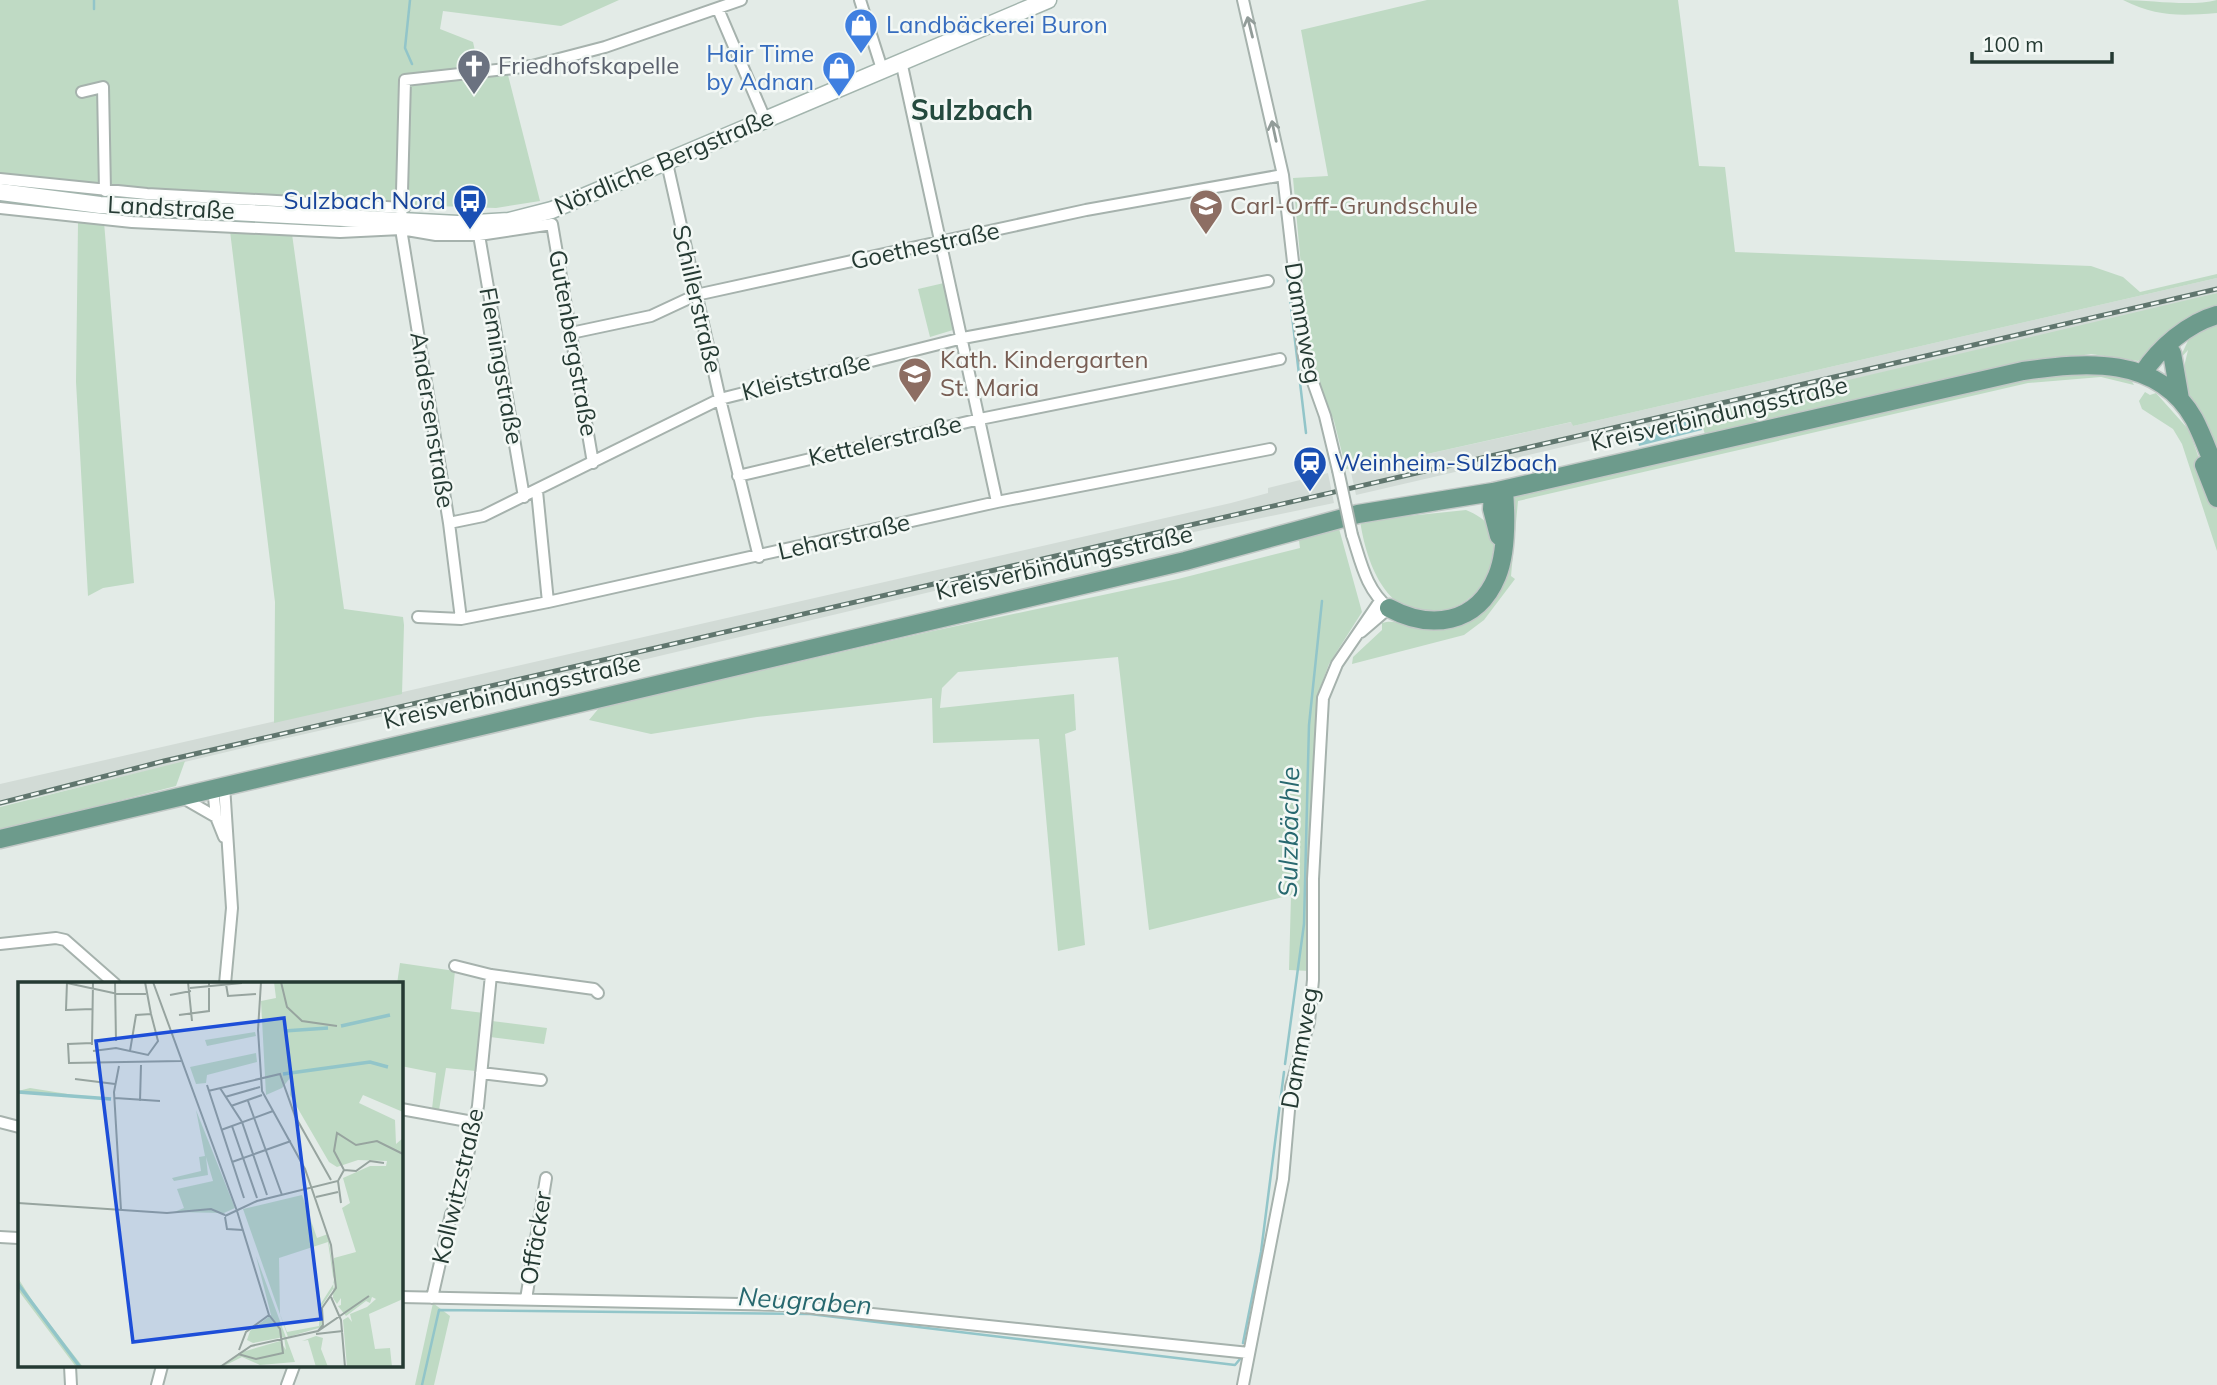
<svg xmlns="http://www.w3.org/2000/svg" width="2217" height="1385" font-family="Mulish,sans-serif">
<rect width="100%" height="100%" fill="#e3ebe7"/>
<!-- built -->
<path fill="#d2dbd6" d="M2217,278V293L2164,307L1356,495L1350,468L1400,460L1572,422L1573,426Z
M1328,473L1334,503L1112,549L426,711L394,714L256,745L0,806V784L1231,503L1268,493V488Z"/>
<!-- green -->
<path fill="#bfdac4" d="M0,0H619L561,26L443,11L440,29L473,42L481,78L508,75L540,201L496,208L101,195L0,180Z
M1427,0H1678L1699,166L1725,167L1735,252L2091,266L2123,277L2140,292L2217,274V278L1573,426L1571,422L1400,460L1346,469L1334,421L1310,365L1293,178L1328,176L1301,30Z
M2123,0C2152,0 2190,7 2217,0V13C2179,16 2158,17 2123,0Z
M104,222L134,583L103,588L88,596L76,382L78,223Z
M230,231L292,234L344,609L403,617L404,625L402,694L274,723L275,602Z
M944,283L953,330L930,337L918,289Z
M2217,293V309L2138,361L2091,354L2057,359L1705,435L1700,415Z
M2217,316V462L2179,374L2183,371L2188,350L2179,360L2192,332Z
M2082,370L2130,378L2134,385L2101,377L2028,383L1518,501L1511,576L1515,579L1484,620L1464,635L1352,664L1353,657L1382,630V623C1395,619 1403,625 1415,628C1442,635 1461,622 1483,607L1511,502L1515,496L2026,377Z
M2145,392L2150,395L2156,393L2189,430L2217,510V551L2182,444L2173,429L2142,409L2139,401Z
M1466,510C1567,549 1391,715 1360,521Z
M1338,525L1362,612L1329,664L1319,691L1312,824L1310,971L1289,970L1291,895L1149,930L1118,657L958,672L942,688L940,708L1074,694L1076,730L1065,734L1085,945L1058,951L1039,739L933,743L932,698L757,717L651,734L589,720L599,708L933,631L1178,579L1300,548L1298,533Z
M185,761L176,786L0,831V807Z
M400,963L455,971L451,1009L484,1013L476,1071L446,1068L439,1110L432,1109L436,1073L401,1066V984H397Z
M492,1021L547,1028L544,1044L490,1037Z
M433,1303L450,1316L434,1385H415Z"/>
<!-- water -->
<path fill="#92c5c9" d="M1699,416L1702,430L1639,446L1635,430Z"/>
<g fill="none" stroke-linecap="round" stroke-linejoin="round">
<!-- stream -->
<path stroke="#92c5c9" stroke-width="2.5" d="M94,0V9
M410,0L405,48L412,64
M1286,265L1306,433
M1285,1064L1304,924L1309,725L1322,601
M1243,1343L1261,1252L1284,1072
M422,1385L439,1310L810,1314L1235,1365L1240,1359"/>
<!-- street casing -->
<g stroke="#a6b2ad" stroke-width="14">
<path id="street" d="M860,0L882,69
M1243,0L1283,175L1304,357L1325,416L1338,470
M718,9L765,119
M901,61L997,502
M82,92L103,87L105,191
M667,163L720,399L759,557
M0,179L147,194L404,208
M0,208L132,222L340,232L401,229L436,235H479L552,224L593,463
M479,235L524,497
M571,333L651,316L696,295L1086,210L1283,175
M738,476L980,419L1280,359
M537,491L548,602
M449,523L483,516L720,399L963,338L1268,281
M1352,535C1361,562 1366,590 1389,608L1361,632
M418,617L461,619L548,602L997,502L1270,449
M461,619L449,523L401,229L405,80L532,66L605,47L741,0
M224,785L232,908L225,984
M213,787L216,817L224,837
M183,798L216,817
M0,944L56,938L65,940L115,984
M455,966L491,975L594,989L598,993
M481,1073L541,1080
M401,1109L473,1122
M0,1122L19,1127
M0,1237L18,1238
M401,1297L785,1305L1249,1353
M432,1298L451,1214L458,1204L478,1106L491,975
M526,1299L546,1178
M70,1366L71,1385
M157,1385L162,1366
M287,1385L294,1366
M1243,1385L1283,1179L1291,1087L1309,1022L1313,980V879L1323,698L1337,664L1380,601"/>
</g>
<!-- secondary casing -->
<g stroke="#a3b5ae" stroke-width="19">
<path id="secondary" d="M0,192L100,205L458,224L509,221L552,210L1048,0"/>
</g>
<!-- primary casing -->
<g stroke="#c2c8c6" stroke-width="21">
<path id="primary" d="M2172,353L2180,399
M2143,373C2159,348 2188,323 2217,315
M2204,465L2217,498
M1493,492L1492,509L1499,536
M1389,608C1430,630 1477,625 1497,576C1507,552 1506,516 1504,490
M0,839L1185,561L1358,514L1493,492L2023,371C2085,362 2158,355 2194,419C2203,436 2210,456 2217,474"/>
</g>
<!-- street -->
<use href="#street" stroke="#fff" stroke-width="10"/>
<!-- secondary -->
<use href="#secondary" stroke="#fff" stroke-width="16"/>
<!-- primary -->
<use href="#primary" stroke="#6d9b8c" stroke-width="18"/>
<!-- rail casing -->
<g stroke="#60766e" stroke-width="5">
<path id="rail" d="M0,803L164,761L2217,289"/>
</g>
<!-- rail -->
<use href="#rail" stroke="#f3f8f5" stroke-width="2.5" stroke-dasharray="8" stroke-linecap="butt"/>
<!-- street-bridge casing -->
<g stroke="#a6b2ad" stroke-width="14" stroke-linecap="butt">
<path id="street-bridge" d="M1338,470L1352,535"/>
</g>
<!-- street-bridge -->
<use href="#street-bridge" stroke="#fff" stroke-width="10"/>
</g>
<!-- one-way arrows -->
<defs><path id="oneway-shaft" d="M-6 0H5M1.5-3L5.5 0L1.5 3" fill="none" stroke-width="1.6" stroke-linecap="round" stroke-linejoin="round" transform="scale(1.75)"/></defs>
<g stroke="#929c99">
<use href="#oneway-shaft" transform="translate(1250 27) rotate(-104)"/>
<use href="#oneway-shaft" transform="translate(1274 131) rotate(-102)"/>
</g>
<!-- icons -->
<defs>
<g id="shop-pin" transform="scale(1.75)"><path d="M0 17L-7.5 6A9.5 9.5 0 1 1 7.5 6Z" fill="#3f7fe0" stroke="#f3f8f5"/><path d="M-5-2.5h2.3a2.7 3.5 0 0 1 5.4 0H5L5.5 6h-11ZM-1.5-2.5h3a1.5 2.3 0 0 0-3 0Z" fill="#fff"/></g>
<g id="church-pin" transform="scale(1.75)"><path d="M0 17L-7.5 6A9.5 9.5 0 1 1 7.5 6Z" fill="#6b7280" stroke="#f3f8f5"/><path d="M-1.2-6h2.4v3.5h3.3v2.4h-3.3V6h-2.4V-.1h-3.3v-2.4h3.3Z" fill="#fff"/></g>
<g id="bus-pin" transform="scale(1.75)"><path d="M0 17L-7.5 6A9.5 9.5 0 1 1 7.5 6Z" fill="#1a4fb4" stroke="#f3f8f5"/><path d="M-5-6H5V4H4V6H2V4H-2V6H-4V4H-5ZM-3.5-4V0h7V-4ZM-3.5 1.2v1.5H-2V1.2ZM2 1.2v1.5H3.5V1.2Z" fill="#fff"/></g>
<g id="school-pin" transform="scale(1.75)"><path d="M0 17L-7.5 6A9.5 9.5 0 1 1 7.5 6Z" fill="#8d6e63" stroke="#f3f8f5"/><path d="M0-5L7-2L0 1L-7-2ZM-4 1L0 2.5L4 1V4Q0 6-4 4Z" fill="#fff"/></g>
<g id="station-pin" transform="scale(1.75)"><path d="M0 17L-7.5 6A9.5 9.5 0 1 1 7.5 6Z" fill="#1a4fb4" stroke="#f3f8f5"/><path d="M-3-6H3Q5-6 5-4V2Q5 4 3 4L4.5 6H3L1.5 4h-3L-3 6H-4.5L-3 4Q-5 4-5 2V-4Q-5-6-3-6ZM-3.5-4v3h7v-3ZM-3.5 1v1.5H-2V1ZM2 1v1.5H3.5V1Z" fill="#fff"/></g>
</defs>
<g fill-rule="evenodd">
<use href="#shop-pin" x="861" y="25"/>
<use href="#church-pin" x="474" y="66"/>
<use href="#shop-pin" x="839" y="68"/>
<use href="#bus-pin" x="470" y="201"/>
<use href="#school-pin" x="1206" y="206"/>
<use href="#school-pin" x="915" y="374"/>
<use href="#station-pin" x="1310" y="463"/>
</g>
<g text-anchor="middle" stroke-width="5" stroke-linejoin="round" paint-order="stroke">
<!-- shop labels -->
<g font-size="24" fill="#366cbe" stroke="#f3f8f5" text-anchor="start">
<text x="886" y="33">Landbäckerei Buron</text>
<text x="814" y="62" text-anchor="end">Hair Time<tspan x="814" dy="28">by Adnan</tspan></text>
</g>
<!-- worship labels -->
<g font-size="24" fill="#5b616d" stroke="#f3f8f5" text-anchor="start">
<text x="498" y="74">Friedhofskapelle</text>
</g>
<!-- street labels -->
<g font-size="24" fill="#253a33" stroke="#f3f8f5">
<text transform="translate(664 162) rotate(-23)" y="8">Nördliche Bergstraße</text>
<text transform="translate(171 208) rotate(3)" y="8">Landstraße</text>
<text transform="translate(925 246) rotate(-12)" y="8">Goethestraße</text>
<text transform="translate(697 299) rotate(77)" y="8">Schillerstraße</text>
<text transform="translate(1303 323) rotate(80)" y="8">Dammweg</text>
<text transform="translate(573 343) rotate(80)" y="8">Gutenbergstraße</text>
<text transform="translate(501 366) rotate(80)" y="8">Flemingstraße</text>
<text transform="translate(806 377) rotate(-14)" y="8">Kleiststraße</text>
<text transform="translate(1719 414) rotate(-13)" y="8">Kreisverbindungsstraße</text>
<text transform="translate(432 420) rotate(81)" y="8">Andersenstraße</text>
<text transform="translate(885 441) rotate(-13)" y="8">Kettelerstraße</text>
<text transform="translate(844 537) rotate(-13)" y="8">Leharstraße</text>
<text transform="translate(1064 563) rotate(-13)" y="8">Kreisverbindungsstraße</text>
<text transform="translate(512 692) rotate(-13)" y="8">Kreisverbindungsstraße</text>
<text transform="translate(1300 1048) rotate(-80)" y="8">Dammweg</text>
<text transform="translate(458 1186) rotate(-77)" y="8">Kollwitzstraße</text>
<text transform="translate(536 1238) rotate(-81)" y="8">Offäcker</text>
</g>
<!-- transit labels -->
<g font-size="24" fill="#164399" stroke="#f3f8f5" text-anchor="end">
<text x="446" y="209">Sulzbach Nord</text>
<text x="1334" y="471" text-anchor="start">Weinheim-Sulzbach</text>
</g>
<!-- education labels -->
<g font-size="24" fill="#785e54" stroke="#f3f8f5" text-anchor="start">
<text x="1230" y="214">Carl-Orff-Grundschule</text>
<text x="940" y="368">Kath. Kindergarten<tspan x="940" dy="28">St. Maria</tspan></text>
</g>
<!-- water labels -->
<g font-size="26" font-style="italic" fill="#27686f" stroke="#f3f8f5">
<text transform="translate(1289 832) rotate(-89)" y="9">Sulzbächle</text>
<text transform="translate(805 1301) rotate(4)" y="9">Neugraben</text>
</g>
<!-- quarter labels -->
<g font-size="28" font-weight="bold" fill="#244a3e" stroke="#f3f8f5">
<text x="972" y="120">Sulzbach</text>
</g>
</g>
<!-- overview -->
<g transform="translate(18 982)">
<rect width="385" height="385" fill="#e3ebe7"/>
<path d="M256,0H385V130L345,113L341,121L377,138L378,162L385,156V317L351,332L357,367L372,366L374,385H329L325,338L330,335L334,340L332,332L349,325L358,317L354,315L352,321L348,319L328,334L320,324L323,323V316L319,322L315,316L316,276L338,270L324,226L332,221L325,196L352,184H368L369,179L340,178L319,185L311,180L272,113V96L264,106L248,113L243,19L258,16ZM237,50L238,54L189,64L187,58ZM238,71L239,80L189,93L188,101L178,102L172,85ZM12,106L56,113L96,116L0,109ZM178,128L217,226L206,231L156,230L166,226L159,207L195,199L188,175L190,193L156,199L154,196L183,189L181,175L187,174ZM284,213L299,256L310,252L317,304L303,325L304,345L270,355L225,227ZM310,260L316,301L302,323L301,344L269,350L262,332L261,276ZM238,274L277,380L242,383L224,375L204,385L221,371L262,359L268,368L266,355L235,361L229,358L232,349L253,333ZM0,296L17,323L65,385H58L0,308ZM298,354L305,356L303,367L310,385H298L290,358L284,359Z" fill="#bfdac4" fill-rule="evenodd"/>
<path fill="none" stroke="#92c5c9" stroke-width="3.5" d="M323,44L372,33M266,49L310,46M265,92L352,80L370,85M0,110L93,117M0,302L62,385"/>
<path fill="none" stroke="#97a49f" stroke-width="2" d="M49,0L48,28L74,27M97,0L98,59M127,0L133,32M135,0L219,229L251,333M170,0L174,39M243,0L240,48L244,109L287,187L313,263L318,306L304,326L305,343L300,349M263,0L269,25L284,39L319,44M49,1L100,12H128M208,2L210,14L238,12M172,6L224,1M152,13L173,9M161,33L191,29V0M74,61L50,62L51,81L163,79M74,63L75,0M75,69L98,66L130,73L140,59L133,32L118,33L112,69M101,84L96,110L103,228M57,97L97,102M189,103L226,216M202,106L224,140L249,213M190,109L262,92L277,134L313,198M207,115L242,105M97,116L142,119M122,119L123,83M230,119L264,213M213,124L244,113M214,144L239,216M203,148L255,129M214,180L273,159M326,188L316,169L319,151L338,163L359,159L385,172M326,188L338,189L352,179L366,181M320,199L323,221M298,215L320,210M0,221L149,231L193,227L207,233M207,234L239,219L320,199L326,188M207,235L209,247L225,248M313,315L323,338L327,385M298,352L325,349M221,368L228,350L251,333M220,372L238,377L265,371L262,347L251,333M202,385L233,364L300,349L351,314"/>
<path fill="#1d4ed8" fill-opacity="0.15" stroke="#1d4ed8" stroke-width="3.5" d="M266,36L303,337L115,360L78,59Z"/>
<rect width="385" height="385" fill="none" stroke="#253a33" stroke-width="3.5"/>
</g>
<!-- scale -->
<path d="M1972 52v10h140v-10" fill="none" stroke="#253a33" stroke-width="3.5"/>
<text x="1982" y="52" font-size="21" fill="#253a33" stroke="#f3f8f5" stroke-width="5" paint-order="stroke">100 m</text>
</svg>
